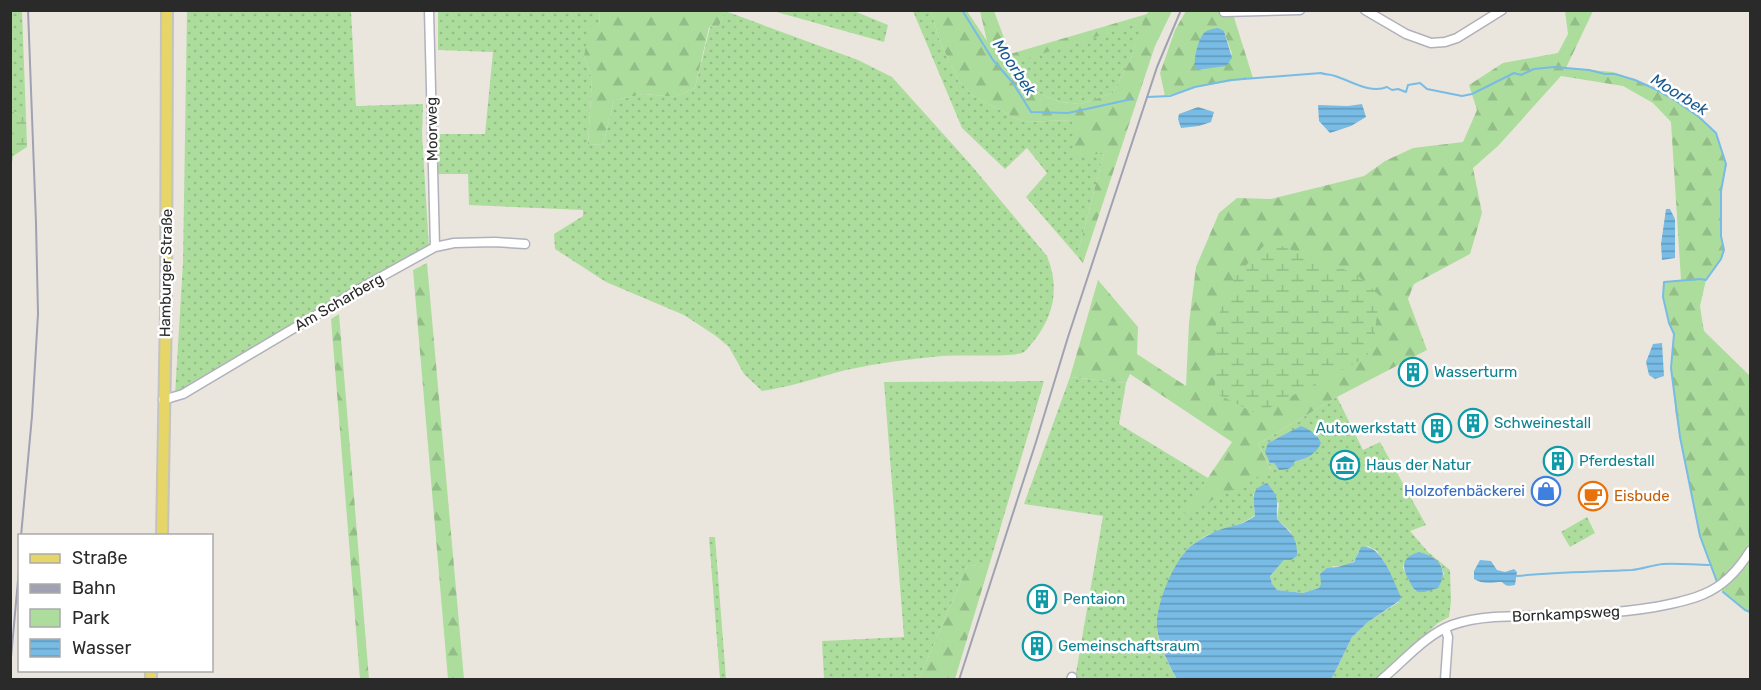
<svg xmlns="http://www.w3.org/2000/svg" width="1761" height="690" font-family="Rubik,sans-serif">
<defs>
<pattern id="green-dots" width="8" height="8" patternUnits="userSpaceOnUse" patternTransform="scale(1.5)"><rect width="8" height="8" fill="#acdd9d"/><path d="M2 2h.1M6 6h.1" fill="none" stroke="#94be87" stroke-width="1.8" stroke-linecap="round"/></pattern>
<pattern id="forest-firs" width="22" height="20" patternUnits="userSpaceOnUse" patternTransform="scale(1.5)"><rect width="22" height="20" fill="#acdd9d"/><path d="M5 1l3.5 6h-7zM16 11l3.5 6h-7z" fill="#94be87"/></pattern>
<pattern id="wetland-marsh" width="20" height="14" patternUnits="userSpaceOnUse" patternTransform="scale(1.5)"><rect width="20" height="14" fill="#acdd9d"/><path d="M1 5h8M5 5V1M11 12h8M15 12V8" fill="none" stroke="#94be87"/></pattern>
<pattern id="water-rules" width="6" height="5" patternUnits="userSpaceOnUse" patternTransform="scale(1.5)"><rect width="6" height="5" fill="#78bbe5"/><path d="M0 2.5h6" fill="none" stroke="#6398ba"/></pattern>
</defs>
<rect width="100%" height="100%" fill="#ebe6dd"/>
<!-- green -->
<path fill="url(#green-dots)" fill-rule="evenodd" d="M10,11H22L26,118L11,110Z
M187,11H351L356,106L423,104L422,134L429,248L289,326L175,395L183,262Z
M438,11H599L600,27L584,57L592,78L588,144L603,145L614,100L644,94L675,97L695,88L710,27L719,26L725,11L858,60L892,77L971,165L1047,256C1060,288 1054,316 1033,342C1030,345 1027,350 1024,352C1015,358 957,354 942,356C910,359 878,363 846,370C818,377 791,387 762,391L744,374L729,347L716,336L684,315L606,282L555,249L554,234L583,216V210L469,205L468,174H437L436,134H485L493,52L438,50Z
M773,11H854L888,25L884,42Z
M913,11H931L940,42L959,81L973,96L1023,122L1072,120L1104,153L1077,256L1026,197L1047,173L1027,148L1005,169L962,128Z
M1144,21L1131,58L1113,93L1081,104L1060,102L1032,90L1014,62Z
M1070,377L1126,383L1119,424L1208,478L1184,514L1271,469L1258,444L1337,397L1363,450L1380,442L1426,525L1410,531L1428,552L1450,570L1451,601L1449,617L1438,623L1375,679H1331L1333,676L1352,637L1368,622L1399,602L1385,563L1377,551L1368,546L1358,552C1357,563 1344,568 1333,566L1319,588L1303,593L1277,590L1272,585L1270,576L1284,560H1291V532L1277,519L1279,503L1253,494L1255,515C1239,528 1218,528 1201,539C1196,542 1190,546 1186,551C1174,564 1156,609 1157,628C1158,643 1169,666 1177,679H1075L1103,516L1024,504ZM1277,438L1309,456L1302,460L1295,461C1292,469 1287,470 1279,470L1274,463L1268,443ZM1425,554L1441,565L1444,574L1415,591L1403,568L1404,563Z
M1044,381L989,566L968,565L920,676L891,680L824,679L822,641L904,637L884,382Z
M1587,517L1595,533L1570,547L1561,532Z
M709,537H715L726,679H720Z"/>
<!-- forest -->
<path fill="url(#forest-firs)" fill-rule="evenodd" d="M599,11H725L719,26L709,27L695,88L675,97L644,94L614,100L603,145L588,144L592,78L584,57L589,26L600,27Z
M931,11H967L987,41L980,11H994L1010,54L1147,14L1149,11H1172L1155,46L1083,263L1077,256L1104,153L1074,157L1072,120L1023,122L973,96L959,81L940,42ZM1143,22L1131,58L1113,93L1081,104L1060,102L1032,90L1015,62Z
M1186,11H1232L1253,78L1195,87L1165,96L1160,73L1175,30ZM1224,31L1232,54L1195,58L1197,54Z
M1565,11H1593L1566,68L1613,72L1635,80L1655,89L1676,101L1699,117L1716,133L1726,164L1721,191V236L1724,250L1721,259L1706,280L1700,306L1702,319L1704,331L1750,376V612L1745,610L1723,592L1717,582L1700,536L1676,416L1671,368L1674,334L1669,323L1663,297L1664,282L1681,280L1671,122L1653,103L1623,86L1561,76L1498,146L1473,168L1482,213L1470,254L1414,284L1408,299L1427,350L1337,397L1258,444L1271,470L1183,515L1232,442L1130,374L1126,383L1070,377L1098,280L1138,327L1137,354L1186,386L1189,323L1196,267L1219,213L1237,198L1271,199L1364,176L1385,161L1413,148L1463,142L1477,110L1469,85L1503,63L1558,53L1568,34Z
M427,263L464,679H448L413,270Z
M339,314L369,679H360L331,319Z
M968,565L989,566L955,679H891L920,676Z"/>
<!-- wetland -->
<path fill="url(#wetland-marsh)" d="M11,110L26,118L27,147L13,156L11,170Z
M1268,241L1356,274L1379,295L1375,333L1367,357L1257,414L1215,393L1216,321L1234,279Z"/>
<!-- water -->
<path fill="url(#water-rules)" d="M1218,28L1224,31L1232,58L1226,66L1196,70C1192,63 1198,39 1204,33C1208,29 1213,29 1218,28Z
M1362,104L1366,117L1351,126L1330,133L1319,121L1318,105L1348,106Z
M1198,107L1214,112L1211,122L1199,126L1181,128L1178,119L1179,114Z
M1666,209H1670L1675,219V258L1662,260L1661,244Z
M1662,343L1664,376L1655,379L1649,375L1646,362L1653,344Z
M1301,426C1310,430 1317,434 1321,443C1317,453 1306,460 1295,461C1292,469 1288,470 1279,470L1274,463H1270L1265,452L1268,443Z
M1267,483C1281,500 1276,499 1277,519C1289,532 1298,536 1297,556L1291,560H1284L1270,576L1272,584L1277,590L1303,593L1319,588L1321,584L1320,574L1327,568L1338,567L1354,562L1361,547C1382,543 1393,581 1401,597L1399,601L1368,622L1352,637L1333,676L1331,679H1177C1169,666 1159,644 1157,628C1155,607 1172,566 1186,551C1192,544 1201,539 1209,535C1225,525 1239,528 1255,516C1254,499 1249,490 1267,483Z
M1419,552C1438,557 1450,568 1438,588C1433,589 1425,593 1419,592C1414,591 1412,586 1410,582C1401,567 1401,557 1419,552Z
M1480,560L1491,561L1497,570L1505,572L1514,569L1517,572L1515,585C1510,586 1506,587 1502,582C1492,582 1483,585 1474,579V571Z"/>
<g fill="none" stroke-linecap="round" stroke-linejoin="round">
<!-- stream -->
<path stroke="#78bbe5" stroke-width="2" d="M962,10L993,60L1013,83L1031,112L1068,113L1132,99
M1147,97L1170,96L1195,87L1231,80L1321,73C1326,75 1330,74 1335,76C1351,81 1370,94 1387,87L1392,90L1398,89L1406,92L1408,85L1420,83L1427,89L1462,96L1472,94L1514,73L1521,75L1534,69L1554,67L1589,70L1605,74H1615L1635,80L1655,89L1676,101L1699,117L1716,133L1726,164L1721,191V236L1724,250L1721,259L1706,280L1700,279L1664,282L1663,297L1669,323L1674,334L1671,368L1680,437L1700,536L1717,582
M1517,576C1555,572 1593,572 1632,570C1642,569 1653,565 1663,564C1679,563 1694,565 1709,565
M1723,592L1745,610L1750,612"/>
<!-- minor casing -->
<g stroke="#b0b1bc" stroke-width="11">
<path id="minor" d="M429,10L435,247
M1365,10L1406,34L1431,43L1445,42L1457,38L1502,10
M1224,12L1300,10
M163,400L183,394L370,283L435,247L454,243L495,242L525,244
M1071,680L1072,677
M1381,680C1403,662 1425,635 1452,625C1466,620 1480,618 1494,617C1548,615 1601,616 1655,607C1671,604 1688,601 1704,594C1723,586 1739,569 1750,551
M1445,680L1448,637L1445,628"/>
</g>
<!-- major casing -->
<g stroke="#c3c3c3" stroke-width="14">
<path id="major" d="M162,536L166,310L167,10
M151,680V670"/>
</g>
<!-- minor -->
<use href="#minor" stroke="#fff" stroke-width="8"/>
<!-- major -->
<use href="#major" stroke="#e5d667" stroke-width="10"/>
<!-- rail -->
<path stroke="#a0a1b2" stroke-width="2" d="M21,536L32,416L38,314L36,223L28,10
M10,669L20,558
M959,680L1036,442L1068,337L1157,67L1181,10"/>
</g>
<!-- icons -->
<defs>
<g id="building-ring" transform="scale(1.5)"><circle r="9.5" fill="#fff" stroke="#0f9aa8" stroke-width="1.5"/><path d="M-4-6H4V6H1V3H-1V6H-4ZM-2.5-4.3h1.7v1.8h-1.7ZM.8-4.3h1.7v1.8H.8ZM-2.5-1h1.7V.8h-1.7ZM.8-1h1.7V.8H.8Z" fill="#0f9aa8"/></g>
<g id="museum-ring" transform="scale(1.5)"><circle r="9.5" fill="#fff" stroke="#0f9aa8" stroke-width="1.5"/><path d="M0-6L6-3V-2H-6V-3ZM-5-1h2V3h-2ZM-1-1h2V3h-2ZM3-1h2V3H3ZM-6 4H6V6H-6Z" fill="#0f9aa8"/></g>
<g id="shop-ring" transform="scale(1.5)"><circle r="9.5" fill="#fff" stroke="#3f7fe0" stroke-width="1.5"/><path d="M-5-2.5h2.3a2.7 3.5 0 0 1 5.4 0H5L5.5 6h-11ZM-1.5-2.5h3a1.5 2.3 0 0 0-3 0Z" fill="#3f7fe0"/></g>
<g id="cafe-ring" transform="scale(1.5)"><circle r="9.5" fill="#fff" stroke="#e8710a" stroke-width="1.5"/><path d="M-5.5-4.5H6V0H3Q3 3.5 0 3.5H-2.5Q-5.5 3.5-5.5 0ZM3-3.2v2h1.7v-2ZM-6 4.5H4V6H-6Z" fill="#e8710a"/></g>
</defs>
<g fill-rule="evenodd">
<use href="#building-ring" x="1413" y="372"/>
<use href="#building-ring" x="1473" y="423"/>
<use href="#building-ring" x="1437" y="428"/>
<use href="#building-ring" x="1558" y="461"/>
<use href="#museum-ring" x="1345" y="465"/>
<use href="#shop-ring" x="1546" y="491"/>
<use href="#cafe-ring" x="1593" y="496"/>
<use href="#building-ring" x="1042" y="599"/>
<use href="#building-ring" x="1037" y="646"/>
</g>
<g text-anchor="middle" stroke-width="5" stroke-linejoin="round" paint-order="stroke">
<!-- street labels -->
<g font-size="15" fill="#2a2a2a" stroke="#fff">
<text transform="translate(432 129) rotate(-91)" y="5">Moorweg</text>
<text transform="translate(166 273) rotate(-89)" y="5">Hamburger Straße</text>
<text transform="translate(339 302) rotate(-30)" y="5">Am Scharberg</text>
<text transform="translate(1566 614) rotate(-3)" y="5">Bornkampsweg</text>
</g>
<!-- culture labels -->
<g font-size="15" fill="#0d838f" stroke="#fff" text-anchor="start">
<text x="1434" y="377">Wasserturm</text>
<text x="1494" y="428">Schweinestall</text>
<text x="1416" y="433" text-anchor="end">Autowerkstatt</text>
<text x="1579" y="466">Pferdestall</text>
<text x="1366" y="470">Haus der Natur</text>
<text x="1063" y="604">Pentaion</text>
<text x="1058" y="651">Gemeinschaftsraum</text>
</g>
<!-- shop labels -->
<g font-size="15" fill="#366cbe" stroke="#fff" text-anchor="end">
<text x="1525" y="496">Holzofenbäckerei</text>
</g>
<!-- food labels -->
<g font-size="15" fill="#c56008" stroke="#fff" text-anchor="start">
<text x="1614" y="501">Eisbude</text>
</g>
<!-- water labels -->
<g font-size="16" font-style="italic" fill="#185990" stroke="#fff">
<text transform="translate(1015 67) rotate(56)" y="6">Moorbek</text>
<text transform="translate(1680 94) rotate(32)" y="6">Moorbek</text>
</g>
</g>
<!-- border -->
<rect width="1761" height="690" fill="none" stroke="#2a2a2a" stroke-width="24"/>
<!-- legend -->
<rect x="18" y="534" width="195" height="138" fill="#ffffff" stroke="#aaaaaa" stroke-width="1.5"/>
<rect x="30" y="554" width="30" height="9" fill="#e5d667" stroke="#aaaaaa" stroke-width="1.5"/>
<text x="72" y="564" font-size="18" fill="#2a2a2a">Straße</text>
<rect x="30" y="584" width="30" height="9" fill="#a0a1b2" stroke="#aaaaaa" stroke-width="1.5"/>
<text x="72" y="594" font-size="18" fill="#2a2a2a">Bahn</text>
<rect x="30" y="609" width="30" height="18" fill="#acdd9d" stroke="#aaaaaa" stroke-width="1.5"/>
<text x="72" y="624" font-size="18" fill="#2a2a2a">Park</text>
<rect x="30" y="639" width="30" height="18" fill="url(#water-rules)" stroke="#aaaaaa" stroke-width="1.5"/>
<text x="72" y="654" font-size="18" fill="#2a2a2a">Wasser</text>
</svg>
